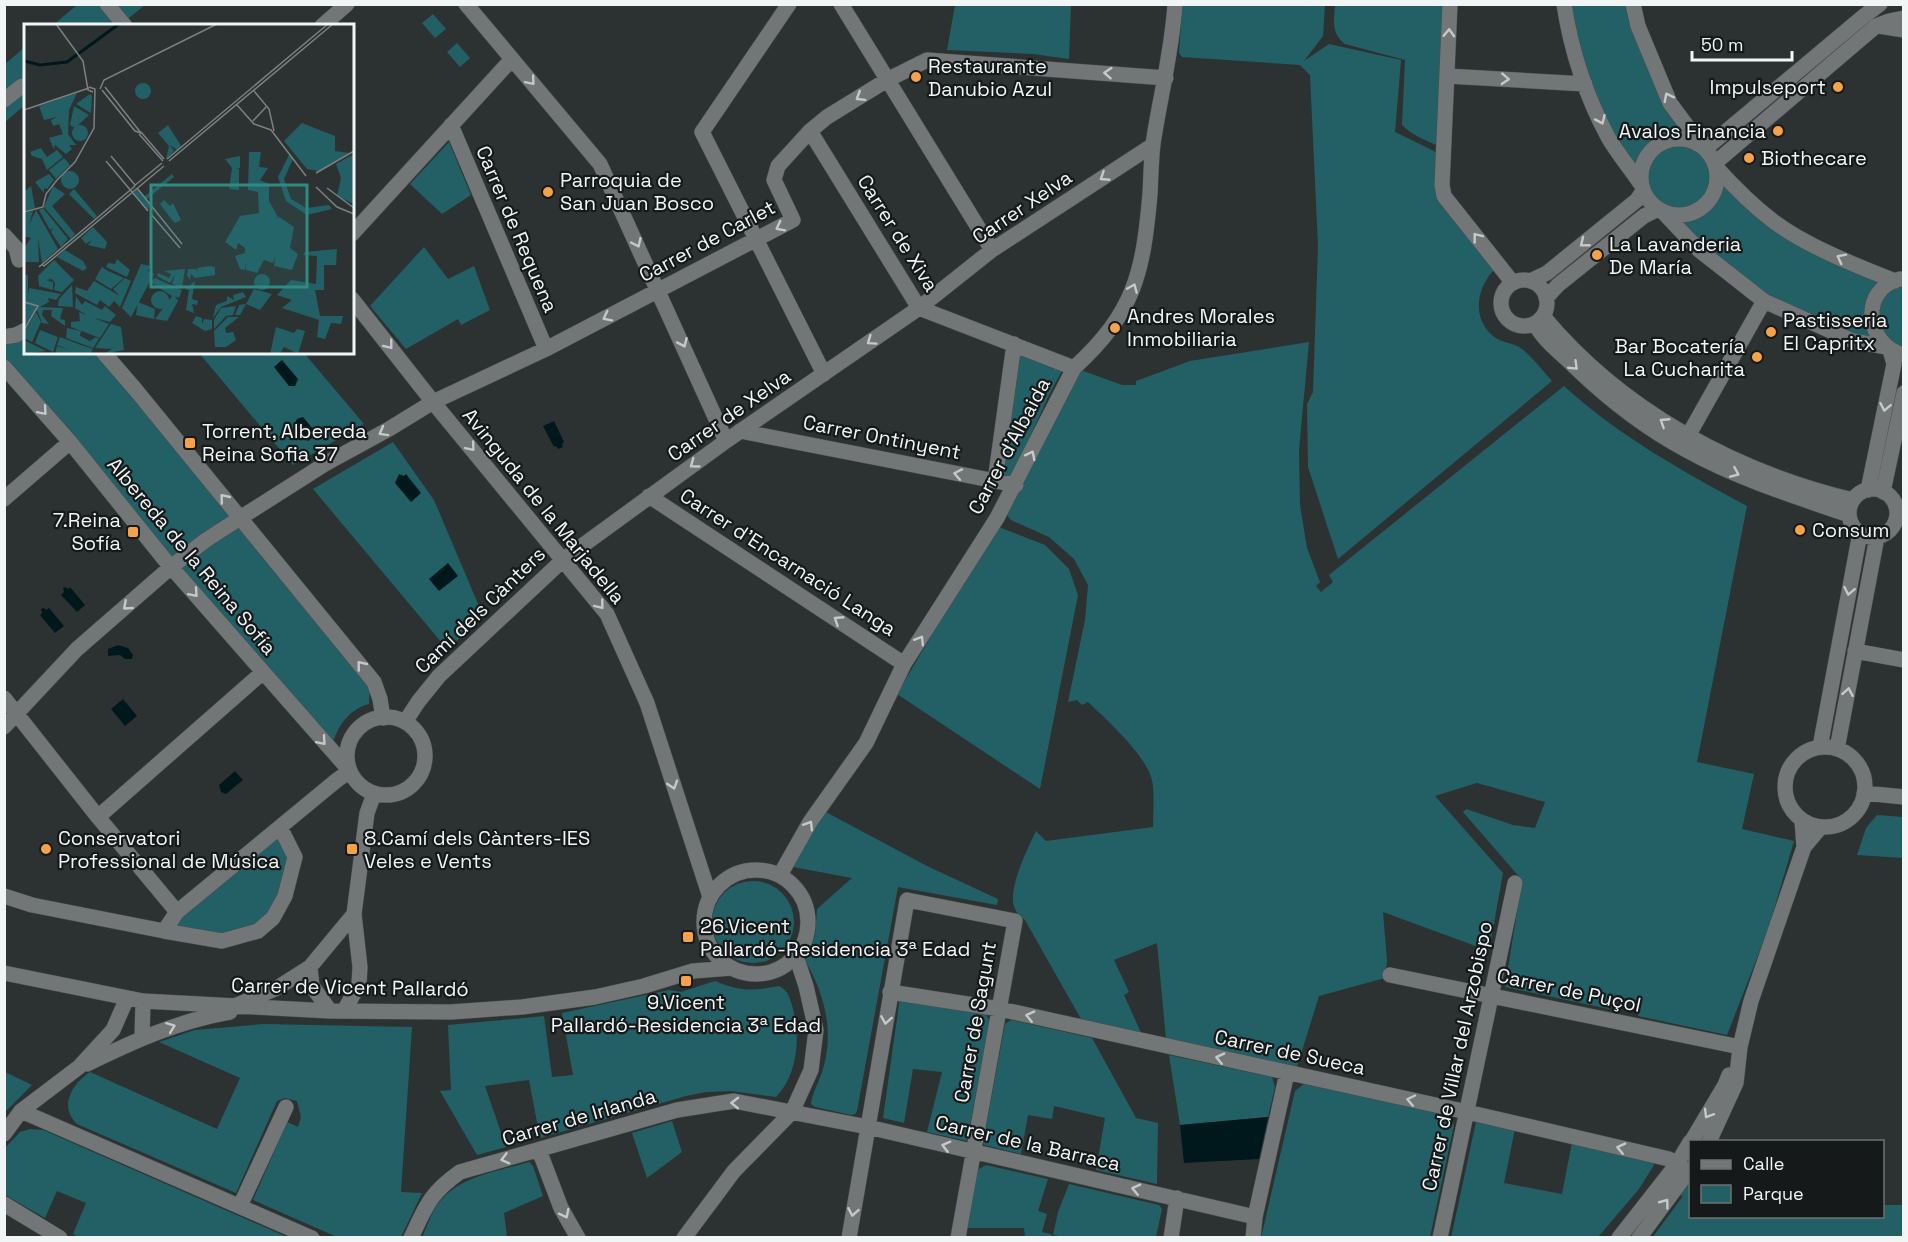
<svg xmlns="http://www.w3.org/2000/svg" width="1908" height="1242" font-family="'Space Grotesk',sans-serif">
<rect width="100%" height="100%" fill="#2c3232"/>
<!-- green -->
<path fill="#226065" d="M1325,4L1323,36L1304,61L1329,44L1401,60L1395,132L1438,153L1436,191L1495,269C1477,287 1471,317 1493,336C1501,343 1511,342 1519,347C1531,355 1542,370 1552,381L1338,559L1308,467L1307,404L1313,392L1318,246L1310,75L1300,65L1182,57L1179,53L1182,5Z
M77,5H145L120,25L52,26Z
M955,5H1071L1069,59L1033,54L947,50Z
M1335,5H1443L1438,146C1425,140 1412,135 1402,125L1405,60L1345,44C1331,34 1334,20 1335,5Z
M1564,5H1633L1638,26L1701,145L1715,163L1775,223L1903,280V354L1779,309L1664,213L1643,191L1645,165L1640,183L1609,138Z
M433,14L446,29L435,38L422,23Z
M457,43L470,58L460,67L447,52Z
M25,47V105L5,122V64Z
M449,142L471,195L442,214L410,184Z
M424,247L448,279L474,266L490,310L461,325L458,319L406,349L370,306Z
M25,335L26,352L104,353L370,684L369,704C350,709 338,725 333,743L5,367L4,345L18,341Z
M1309,342L1299,450L1300,505L1307,548L1320,582L1316,586L1321,592L1333,582L1329,575L1564,386C1619,436 1682,471 1747,506L1697,762L1754,774L1742,829L1794,841L1768,930L1727,1035L1638,1016L1641,1001L1612,996L1609,1009L1505,987L1522,880L1463,812L1466,809L1513,825L1535,828L1545,802L1477,783L1435,796L1503,873L1489,951L1383,912L1387,961L1385,978L1319,996L1297,1067L1166,1039L1157,943L1114,960L1129,992L1124,995L1142,1035L1081,1019L1025,920C1021,917 1017,914 1015,909C1006,891 1028,848 1036,831L1046,841L1153,827C1153,812 1155,795 1152,780C1146,755 1107,720 1088,702L1082,705L1077,700L1068,702L1085,620L1088,585L1074,559L1049,537L1011,520L1007,515L1081,370L1122,385H1136V381L1190,361Z
M1021,351L1064,367L1049,395L1010,481L1000,478Z
M199,353H304L364,424L293,465Z
M393,442L434,500L484,618L447,649L313,489Z
M996,526L1045,545L1069,569L1078,595L1040,789L897,694Z
M824,811L927,866L998,899L997,905L898,887L857,1111L855,1114L851,1115L815,1107L811,1104C812,1093 820,1080 823,1069C834,1032 825,995 806,962V956L815,936L817,909L852,878L793,867Z
M1877,815L1903,817V858L1857,855L1866,828Z
M279,831L293,856L284,894L255,929L223,937L170,928L181,914Z
M712 922a41 41 0 1 1 82 0a41 41 0 1 1-82 0Z
M715,981C742,992 751,991 779,986C789,991 790,999 793,1009C801,1037 797,1076 776,1097L731,1091L706,1092L686,1096L540,1138L529,1080L485,1086L506,1147L477,1155L440,1091L451,1090L448,1025L544,1016L552,1077L573,1075L562,1013L669,990L681,992Z
M900,997L986,1015L990,1021L967,1141L927,1132L942,1072L913,1069L904,1123L883,1118Z
M1011,1020L1092,1038L1136,1118L1158,1123L1157,1184L1096,1170L1105,1118L1054,1106L1052,1119L1028,1115L1021,1154L984,1145L983,1143L1005,1024Z
M264,1024L412,1027L401,1192L422,1193L401,1237H337L253,1200L287,1122L298,1127L301,1117L297,1101L285,1098L277,1101L236,1193L77,1124C58,1106 73,1083 90,1072L217,1129L240,1078L159,1042L195,1030Z
M1169,1055L1272,1077L1275,1087L1268,1117L1180,1125Z
M5,1072L32,1085L5,1112Z
M1304,1084L1447,1115L1454,1125L1430,1237L1261,1238L1295,1091Z
M672,1121L682,1152L647,1178L632,1133Z
M1476,1122L1515,1129L1504,1183L1562,1194L1572,1142L1653,1162L1654,1165L1639,1189L1598,1237L1451,1238Z
M30,1129L43,1130L287,1237H78L73,1234L86,1203L57,1191L45,1218L5,1195L4,1149L20,1132Z
M529,1162L533,1166L543,1196L504,1213L507,1237L422,1238C426,1228 430,1217 435,1208C455,1176 496,1172 529,1162Z
M986,1165L1048,1179L1038,1211L1047,1214L1042,1232L1051,1234L1052,1237H1025L1024,1228H966L977,1170Z
M1690,1176V1216H1882L1883,1205H1903V1237L1652,1238L1683,1196L1679,1195Z
M1069,1184L1159,1205L1162,1209L1156,1237L1070,1238L1053,1235L1058,1212Z"/>
<!-- water -->
<path fill="#00181b" d="M282,360L298,379L295,386H289L274,367Z
M303,417L317,434L308,441L295,424L297,419Z
M554,421L564,442L562,444L563,447L558,449L556,446L554,447L543,426Z
M399,474L404,476L406,474L421,493L411,502L395,483Z
M448,563L458,576L439,591L429,579Z
M65,587L68,589L70,587L85,605L77,612L61,595L64,592L63,588Z
M44,608L46,610L49,608L64,626L55,633L40,615L42,613L41,609Z
M118,645L128,648L133,655L132,659H125L120,655L108,656V649Z
M123,699L137,716L125,726L111,709Z
M235,771L243,780L226,794L221,792L219,785Z
M1268,1117L1259,1159L1184,1163L1180,1125Z"/>
<g fill="none" stroke-linecap="round" stroke-linejoin="round">
<!-- minor casing -->
<g stroke="#484d4d" stroke-width="16">
<path id="minor" d="M107,4L125,26
M466,4L600,164L726,441
M789,4L702,132L824,374
M841,4L992,250
M1450,4L1442,185L1444,196L1513,283
M1564,4C1571,50 1586,96 1608,137C1617,153 1630,168 1640,183
M1633,4L1638,26L1670,103L1701,145
M322,26L347,4
M1879,26L1904,30
M1447,76L1585,84
M4,100L22,86
M451,125L546,349
M810,131L919,308L1074,368
M1641 177a38 38 0 1 1 76 0a38 38 0 1 1-76 0Z
M1705,149L1864,16L1880,4
M1715,163L1876,26L1889,21L1904,18
M1716,167C1734,187 1752,205 1773,221C1806,246 1857,266 1895,281
M1664,213L1699,250L1764,301L1853,341L1886,347
M352,234L512,59
M4,235L16,248L19,260
M1900,279C1859,289 1865,345 1904,355
M1501 303a23 23 0 1 1 46 0a23 23 0 1 1-46 0Z
M1530,281L1547,273L1637,200L1643,191
M1546,298L1558,285L1644,216L1658,209
M352,299L433,402L607,614L647,703L710,897
M1543,316C1621,410 1735,472 1853,500
M1535,324C1544,341 1561,353 1575,367C1608,399 1647,429 1688,451C1739,479 1794,496 1849,515
M4,337L16,335L26,330
M103,352L135,389L374,682L380,699L383,718
M4,367L70,442L165,560L350,771L337,780L177,912L164,931L32,905L4,896
M740,431L1016,485
M1688,436L1764,301
M995,481L1014,344
M1849 513a24 24 0 1 1 48 0a24 24 0 1 1-48 0Z
M1868,490L1894,364L1890,350
M1883,492L1904,393
M649,496L904,664
M4,499L70,442
M1855,651L1904,660
M4,698L98,817L177,912
M347 756a39 39 0 1 1 78 0a39 39 0 1 1-78 0Z
M405,722L418,702L439,676L564,559L726,441L919,308L992,250L1153,145
M4,727L77,649L171,567L206,540L240,518L325,464L389,429L433,402L546,349L793,220L774,180L778,166L810,131L827,117L887,80L927,60L1166,78
M1820,747L1860,533
M1785 787a40 40 0 1 1 80 0a40 40 0 1 1-80 0Z
M1837,749L1877,537
M1864,793L1904,797
M98,817L263,672
M1802,821L1804,847L1820,828
M704 922a52 52 0 1 1 104 0a52 52 0 1 1-104 0Z
M780,875L810,822L866,743L904,664L997,518L1074,368C1135,312 1143,273 1150,194C1151,177 1151,160 1153,144C1160,97 1172,52 1175,4
M164,931L222,941L258,931L273,918L285,896L295,857L280,827
M310,967L312,986L330,1011
M4,973L143,1001L330,1011L451,1012L522,1007L595,997L644,986L693,971L732,968
M1390,975L1740,1047
M890,992L1000,1009L1467,1112L1669,1159L1677,1164
M235,1006L277,988L310,967L354,914
M344,1011L359,984L360,967L354,914L367,813L374,794
M142,1038L143,1001
M87,1064C134,1041 178,1021 230,1012
M21,1111L312,1238
M4,1134L21,1111L79,1067L113,1030L127,998
M1691,1142L1725,1085L1729,1075
M1709,1142L1736,1083L1740,1047L1751,1001L1804,847
M539,1150L561,1208L578,1238
M4,1204L60,1238
M240,1206L286,1107
M411,1238C426,1206 430,1193 460,1172L677,1110L734,1101L868,1127L1255,1217
M684,1238L734,1171L792,1112L811,1070L816,1030L806,986L796,956
M849,1238L907,900L1015,921L958,1238
M1171,1238L1177,1198
M1253,1238L1255,1217L1287,1073
M1440,1238L1515,883
M1619,1238L1677,1164L1690,1142
M1639,1238L1690,1169"/>
</g>
<!-- minor -->
<use href="#minor" stroke="#737677" stroke-width="15"/>
</g>
<!-- one-way arrows -->
<defs><path id="oneway-chevron" d="M-2-3.5L2.5 0L-2 3.5" fill="none" stroke-width="1.6" stroke-linecap="round" stroke-linejoin="round" transform="scale(1.5)"/></defs>
<g stroke="#c5c9c9">
<use href="#oneway-chevron" transform="translate(1449 33) rotate(-88)"/>
<use href="#oneway-chevron" transform="translate(1108 73) rotate(-176)"/>
<use href="#oneway-chevron" transform="translate(1505 79) rotate(3)"/>
<use href="#oneway-chevron" transform="translate(531 81) rotate(50)"/>
<use href="#oneway-chevron" transform="translate(860 97) rotate(148)"/>
<use href="#oneway-chevron" transform="translate(1668 97) rotate(-117)"/>
<use href="#oneway-chevron" transform="translate(1601 120) rotate(66)"/>
<use href="#oneway-chevron" transform="translate(1104 177) rotate(147)"/>
<use href="#oneway-chevron" transform="translate(780 227) rotate(153)"/>
<use href="#oneway-chevron" transform="translate(1477 237) rotate(-128)"/>
<use href="#oneway-chevron" transform="translate(637 243) rotate(65)"/>
<use href="#oneway-chevron" transform="translate(1584 243) rotate(141)"/>
<use href="#oneway-chevron" transform="translate(1841 258) rotate(-153)"/>
<use href="#oneway-chevron" transform="translate(1133 288) rotate(-67)"/>
<use href="#oneway-chevron" transform="translate(607 317) rotate(153)"/>
<use href="#oneway-chevron" transform="translate(871 341) rotate(145)"/>
<use href="#oneway-chevron" transform="translate(683 343) rotate(66)"/>
<use href="#oneway-chevron" transform="translate(389 345) rotate(52)"/>
<use href="#oneway-chevron" transform="translate(1574 366) rotate(44)"/>
<use href="#oneway-chevron" transform="translate(1885 407) rotate(101)"/>
<use href="#oneway-chevron" transform="translate(43 411) rotate(49)"/>
<use href="#oneway-chevron" transform="translate(1664 422) rotate(-147)"/>
<use href="#oneway-chevron" transform="translate(383 432) rotate(151)"/>
<use href="#oneway-chevron" transform="translate(471 447) rotate(50)"/>
<use href="#oneway-chevron" transform="translate(1031 455) rotate(-63)"/>
<use href="#oneway-chevron" transform="translate(694 464) rotate(144)"/>
<use href="#oneway-chevron" transform="translate(1735 473) rotate(23)"/>
<use href="#oneway-chevron" transform="translate(958 474) rotate(-169)"/>
<use href="#oneway-chevron" transform="translate(224 498) rotate(-129)"/>
<use href="#oneway-chevron" transform="translate(1849 591) rotate(101)"/>
<use href="#oneway-chevron" transform="translate(194 593) rotate(49)"/>
<use href="#oneway-chevron" transform="translate(600 605) rotate(52)"/>
<use href="#oneway-chevron" transform="translate(127 606) rotate(139)"/>
<use href="#oneway-chevron" transform="translate(838 620) rotate(-147)"/>
<use href="#oneway-chevron" transform="translate(920 640) rotate(-58)"/>
<use href="#oneway-chevron" transform="translate(361 665) rotate(-129)"/>
<use href="#oneway-chevron" transform="translate(1848 692) rotate(-80)"/>
<use href="#oneway-chevron" transform="translate(322 741) rotate(49)"/>
<use href="#oneway-chevron" transform="translate(673 785) rotate(72)"/>
<use href="#oneway-chevron" transform="translate(809 825) rotate(-59)"/>
<use href="#oneway-chevron" transform="translate(1030 1016) rotate(-167)"/>
<use href="#oneway-chevron" transform="translate(886 1020) rotate(99)"/>
<use href="#oneway-chevron" transform="translate(171 1027) rotate(-21)"/>
<use href="#oneway-chevron" transform="translate(1220 1058) rotate(-167)"/>
<use href="#oneway-chevron" transform="translate(1411 1100) rotate(-168)"/>
<use href="#oneway-chevron" transform="translate(735 1103) rotate(-179)"/>
<use href="#oneway-chevron" transform="translate(1708 1114) rotate(121)"/>
<use href="#oneway-chevron" transform="translate(946 1146) rotate(-166)"/>
<use href="#oneway-chevron" transform="translate(1621 1148) rotate(-167)"/>
<use href="#oneway-chevron" transform="translate(505 1159) rotate(165)"/>
<use href="#oneway-chevron" transform="translate(1136 1189) rotate(-167)"/>
<use href="#oneway-chevron" transform="translate(1665 1203) rotate(-53)"/>
<use href="#oneway-chevron" transform="translate(853 1212) rotate(100)"/>
<use href="#oneway-chevron" transform="translate(565 1214) rotate(63)"/>
</g>
<!-- markers -->
<g fill="#f6a248" stroke="#161919" stroke-width="2">
<circle cx="916" cy="77" r="6"/>
<circle cx="1838" cy="87" r="6"/>
<circle cx="1778" cy="131" r="6"/>
<circle cx="1749" cy="158" r="6"/>
<circle cx="548" cy="192" r="6"/>
<circle cx="1597" cy="255" r="6"/>
<circle cx="1115" cy="328" r="6"/>
<circle cx="1771" cy="332" r="6"/>
<circle cx="1757" cy="357" r="6"/>
<rect x="184" y="437" width="12" height="12" rx="3"/>
<circle cx="1800" cy="530" r="6"/>
<rect x="127" y="526" width="12" height="12" rx="3"/>
<circle cx="46" cy="849" r="6"/>
<rect x="346" y="843" width="12" height="12" rx="3"/>
<rect x="682" y="931" width="12" height="12" rx="3"/>
<rect x="680" y="975" width="12" height="12" rx="3"/>
</g>
<g text-anchor="middle" stroke-width="4.5" stroke-linejoin="round" paint-order="stroke">
<!-- poi labels -->
<g font-size="20" fill="#f1f5f5" stroke="#161919" text-anchor="start">
<text x="928" y="73">Restaurante<tspan x="928" dy="23">Danubio Azul</tspan></text>
<text x="1826" y="94" text-anchor="end">Impulseport</text>
<text x="1766" y="138" text-anchor="end">Avalos Financia</text>
<text x="1761" y="165">Biothecare</text>
<text x="560" y="187">Parroquia de<tspan x="560" dy="23">San Juan Bosco</tspan></text>
<text x="1609" y="251">La Lavanderia<tspan x="1609" dy="23">De María</tspan></text>
<text x="1127" y="323">Andres Morales<tspan x="1127" dy="23">Inmobiliaria</tspan></text>
<text x="1783" y="327">Pastisseria<tspan x="1783" dy="23">El Capritx</tspan></text>
<text x="1745" y="353" text-anchor="end">Bar Bocatería<tspan x="1745" dy="23">La Cucharita</tspan></text>
<text x="202" y="438">Torrent, Albereda<tspan x="202" dy="23">Reina Sofia 37</tspan></text>
<text x="121" y="527" text-anchor="end">7.Reina<tspan x="121" dy="23">Sofía</tspan></text>
<text x="1812" y="537">Consum</text>
<text x="58" y="845">Conservatori<tspan x="58" dy="23">Professional de Música</tspan></text>
<text x="364" y="845">8.Camí dels Cànters-IES<tspan x="364" dy="23">Veles e Vents</tspan></text>
<text x="700" y="933">26.Vicent<tspan x="700" dy="23">Pallardó-Residencia 3ª Edad</tspan></text>
<text x="686" y="1009" text-anchor="middle">9.Vicent<tspan x="686" dy="23">Pallardó-Residencia 3ª Edad</tspan></text>
</g>
<!-- street labels -->
<g font-size="20" fill="#f1f5f5" stroke="#161919">
<text transform="translate(1022 207) rotate(-34)" y="7">Carrer Xelva</text>
<text transform="translate(517 229) rotate(67)" y="7">Carrer de Requena</text>
<text transform="translate(898 233) rotate(58)" y="7">Carrer de Xiva</text>
<text transform="translate(707 241) rotate(-28)" y="7">Carrer de Carlet</text>
<text transform="translate(729 415) rotate(-35)" y="7">Carrer de Xelva</text>
<text transform="translate(882 437) rotate(11)" y="7">Carrer Ontinyent</text>
<text transform="translate(1009 446) rotate(-62)" y="7">Carrer d'Albaida</text>
<text transform="translate(544 506) rotate(51)" y="7">Avinguda de la Marjadella</text>
<text transform="translate(192 556) rotate(50)" y="7">Albereda de la Reina Sofía</text>
<text transform="translate(788 562) rotate(33)" y="7">Carrer d'Encarnació Langa</text>
<text transform="translate(480 610) rotate(-44)" y="7">Camí dels Cànters</text>
<text transform="translate(350 987) rotate(1)" y="7">Carrer de Vicent Pallardó</text>
<text transform="translate(1569 990) rotate(12)" y="7">Carrer de Puçol</text>
<text transform="translate(975 1022) rotate(-80)" y="7">Carrer de Sagunt</text>
<text transform="translate(1290 1052) rotate(12)" y="7">Carrer de Sueca</text>
<text transform="translate(1457 1056) rotate(-78)" y="7">Carrer de Villar del Arzobispo</text>
<text transform="translate(579 1117) rotate(-16)" y="7">Carrer de Irlanda</text>
<text transform="translate(1028 1143) rotate(13)" y="7">Carrer de la Barraca</text>
</g>
</g>
<!-- overview -->
<g transform="translate(24 24)">
<rect width="330" height="330" fill="#2c3232"/>
<path d="M111 67a8 8 0 1 1 16 0a8 8 0 1 1-16 0ZM53,69L45,86L44,110L52,121H45L48,125L42,130L31,121L30,125L25,114L39,110L35,100L29,102L27,96L33,93L20,96L15,82ZM66,70L68,72L67,89L52,80ZM50,82L65,91L51,104L46,101ZM278,99L311,112V127L325,129L295,147L283,145L260,117ZM48 109a8 8 0 1 1 16 0a8 8 0 1 1-16 0ZM144,101L157,122L153,126L146,121L150,127L142,135L145,122L134,109ZM17,124L23,133L33,126L39,133L23,146L18,135L8,132L6,128ZM225,128H237L235,143L244,144L236,156L245,160V177L254,193L252,195L255,193L270,203L266,224L274,230L268,246L250,242L251,232L249,239L240,236L233,249L222,246V239L221,246L216,245L211,232L221,229V224L214,219L212,226L201,218L216,192L235,189L234,168L224,166ZM330,130V180L313,172L317,154L312,140ZM265,131L269,135L260,155L267,175L282,184L305,181L308,185L283,191L262,177L254,153ZM216,132V144L211,145H215V166L205,165L208,144L201,135ZM40,134L46,141L32,155L25,146ZM37 156a9 9 0 1 1 18 0a9 9 0 1 1-18 0ZM25,150L30,156L23,165L20,164V169L11,158ZM148,150L150,153L123,175L126,182L123,187L109,169L114,165L121,172ZM7,162L11,184L0,187V168ZM29,162L41,170L28,182L51,210L47,215L20,183ZM50,165L73,192L70,195L45,170ZM140,176L146,182L149,179L157,196L151,199L148,196L136,180ZM19,184L44,215L37,223L27,208L29,204L26,206L15,186ZM12,186L34,225L18,239L14,214L15,238H0V224L7,214L0,212V189L9,187L5,201ZM69,203L83,218L81,225L64,221L68,216L62,220L57,214ZM313,225L312,241H300V266H291L296,292H319L317,300L307,299L301,315L293,313L295,296L258,284L268,276L253,271L267,256L292,260L293,232L279,231L281,228ZM41,226L59,237L63,244L59,247L33,233ZM93,235L106,246L103,253L82,243L84,239L91,240ZM30,236L50,256L38,268L30,266L31,259L28,255L22,256L29,258V266L15,262L14,252ZM117,240L127,242L124,247L130,250L107,293L98,284ZM186,242L191,243V251L171,254L167,250L166,256L163,251L164,245H172L174,249L173,244ZM78,243L84,247L100,254L87,265L71,255ZM161,245L158,264L148,260L151,251L146,259L133,252L134,249L145,254L147,250L140,247ZM230 258a8 8 0 1 1 16 0a8 8 0 1 1-16 0ZM0,251H4V270L5,264L37,270L32,276L24,274L25,278L16,283L39,284L36,295L41,296V302L27,292L28,286H19L18,291L25,300L18,299L13,286L0,303ZM101,254L107,257L96,283L90,277L85,283L76,276L73,281L51,269L52,263L63,267L70,257L96,272L89,265ZM131,254L158,266L155,274L151,272L154,277L143,297L131,295L148,272L126,258ZM171,257L168,275L174,277L173,281L168,280L170,289L162,286L165,266L161,265ZM48,261L49,283L34,282L35,275ZM230,265L248,270L236,286L222,280L216,291H211L215,281L222,280ZM127 276a9 9 0 1 1 18 0a9 9 0 1 1-18 0ZM219,268L222,273L197,283L189,294L192,281L203,277V272L210,276L209,271ZM52,272L58,281L61,277L78,286L81,282L92,291L86,298L66,293L51,284ZM114,278L131,285L130,295L112,291ZM212,282L209,291L202,292L190,305V296L197,284ZM12,288L17,298L8,318L0,314V308ZM55,288L85,300L76,314L47,303V298L56,297ZM172,292L178,294V300L180,295L188,296V305L181,307L168,299ZM204,293H215L201,304L202,309L209,308L212,316L202,323H191L190,307ZM87,300L97,303L100,326L80,330L88,325L71,324ZM252,303L270,309L273,305L281,307L274,330L260,323L256,330H246ZM43,304L57,307L56,312L66,317L72,313L75,315L69,324L42,314ZM16,306L34,313L29,328L11,319ZM36,313L57,321L69,325L66,330H31L33,322L45,326L33,321ZM0,316L22,327L0,330Z" fill="#226065"/>
<path fill="none" stroke="#00181b" stroke-width="3" d="M0,37L16,41L43,38L95,0"/>
<path fill="none" stroke="#7b8080" stroke-width="1.5" d="M32,0L59,37L64,66L69,68M76,65L80,56L193,0M78,66L111,107L117,109L81,63M230,67L245,85L250,107M213,81L230,100L247,106L282,152M0,86L65,64M229,97L242,83M117,108L140,135M115,110L139,137M87,132L111,161M143,135L304,0M82,137L124,187M145,137L309,0M292,149L330,127M33,156L51,138L70,104L71,65L65,63M110,162L138,139M292,163L313,183L330,190M113,164L158,220M303,164L330,184M0,188L19,183L22,170L33,156M126,189L156,224M18,240L20,242L140,142M15,243L111,162M0,278L14,282L0,306"/>
<path fill="#318982" fill-opacity="0.15" stroke="#318982" stroke-width="3" d="M127,161H283V263H127Z"/>
<rect width="330" height="330" fill="none" stroke="#f1f5f5" stroke-width="3"/>
</g>
<!-- border -->
<rect width="1908" height="1242" fill="none" stroke="#f1f5f5" stroke-width="12"/>
<!-- legend -->
<rect x="1689" y="1140" width="195" height="78" fill="#161919" stroke="#6e7171" stroke-width="1.5"/>
<rect x="1701" y="1160" width="30" height="9" fill="#737677" stroke="#6e7171" stroke-width="1.5"/>
<text x="1743" y="1170" font-size="18" fill="#f1f5f5">Calle</text>
<rect x="1701" y="1185" width="30" height="18" fill="#226065" stroke="#6e7171" stroke-width="1.5"/>
<text x="1743" y="1200" font-size="18" fill="#f1f5f5">Parque</text>
<!-- scale -->
<path d="M1692 51v9h100v-9" fill="none" stroke="#f1f5f5" stroke-width="3"/>
<text x="1701" y="51" font-size="18" fill="#f1f5f5" stroke="#161919" stroke-width="4.5" paint-order="stroke">50 m</text>
</svg>
